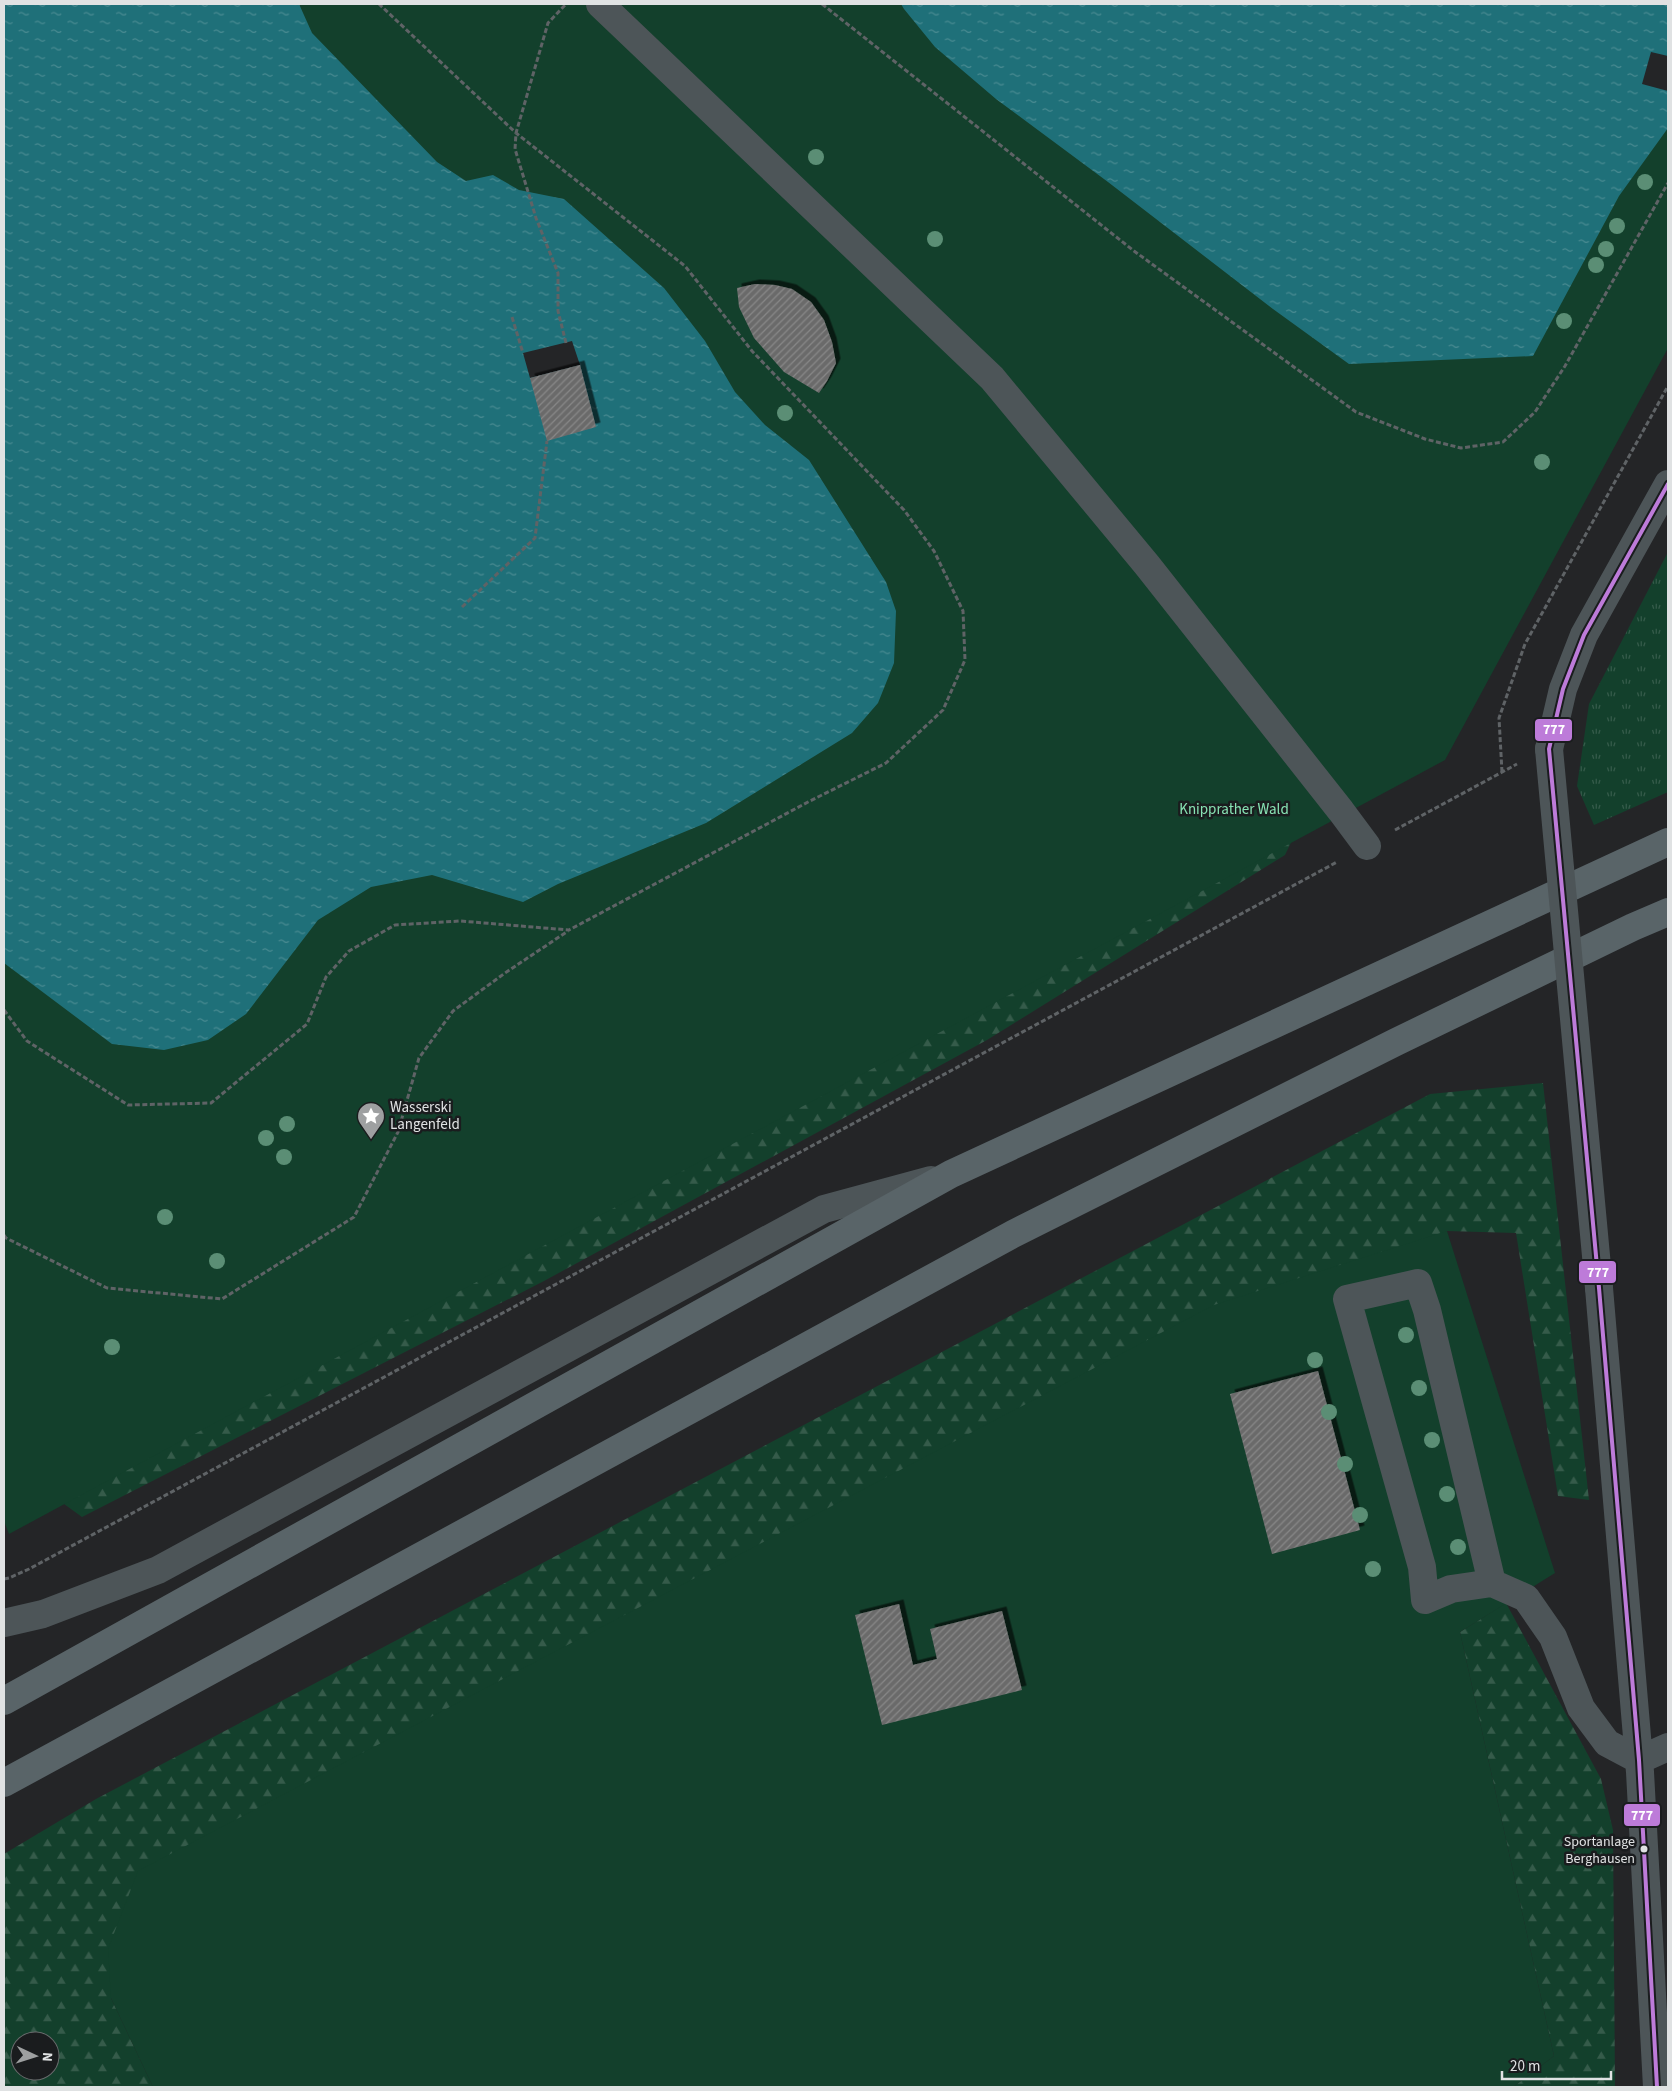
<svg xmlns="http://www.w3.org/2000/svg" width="1672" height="2091" font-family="'Source Sans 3',sans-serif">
<defs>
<pattern id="grass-tufts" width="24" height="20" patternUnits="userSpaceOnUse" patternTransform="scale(1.25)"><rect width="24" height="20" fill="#13402c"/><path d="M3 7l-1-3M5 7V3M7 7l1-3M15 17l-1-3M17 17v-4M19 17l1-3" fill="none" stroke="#355b4a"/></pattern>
<pattern id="forest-firs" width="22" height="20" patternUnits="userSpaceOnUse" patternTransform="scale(1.25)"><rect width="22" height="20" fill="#13402c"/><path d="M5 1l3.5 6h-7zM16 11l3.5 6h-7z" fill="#355b4a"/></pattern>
<pattern id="water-ripples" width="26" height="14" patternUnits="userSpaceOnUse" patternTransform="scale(1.25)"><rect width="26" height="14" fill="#1f7079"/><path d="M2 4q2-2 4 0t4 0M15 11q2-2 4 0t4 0" fill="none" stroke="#4a8b92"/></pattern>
<pattern id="building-hatch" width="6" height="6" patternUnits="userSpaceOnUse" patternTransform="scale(1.25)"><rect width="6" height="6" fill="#6b6b6b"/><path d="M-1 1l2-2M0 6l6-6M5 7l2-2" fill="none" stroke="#878787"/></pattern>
<filter id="shadow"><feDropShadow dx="4.5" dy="-4.5" stdDeviation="0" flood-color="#0009"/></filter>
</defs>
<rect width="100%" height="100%" fill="#242527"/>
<!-- grass -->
<path fill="url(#grass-tufts)" d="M1668,552V792L1594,825L1577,786L1589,704Z"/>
<!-- forest -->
<path fill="url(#forest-firs)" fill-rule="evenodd" d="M1309,805L1285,855L987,1040L544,1281L82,1517L31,1480L4,1352Z
M1543,1083L1589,1500L1558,1496L1516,1233L1447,1231L111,1998L153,2087H4V1854L96,1799L1430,1094ZM20,2041H50V2071H20Z
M1506,1603L1601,1779L1613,1830L1615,2087H1513L1554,2056L1460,1632Z"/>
<!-- park -->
<path fill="#13402c" d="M4,4H1668V348L1445,760L9,1534L4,1521Z
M1447,1231L1555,1573L1460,1632L1554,2056L1513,2087H153L111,1998L108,1949L138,1871L1214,1305Z"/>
<!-- water -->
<path fill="url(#water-ripples)" d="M4,4H299L312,33L437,162L466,181L493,175L519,190L564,199L664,288L705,341L735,392L765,425L809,460L886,582L896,611L894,663L878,703L852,733L706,823L558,884L523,902L432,875L371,887L318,920L246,1014L208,1040L164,1050L112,1044L4,963Z
M901,4H1668V128L1619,196L1533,356L1349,364L1273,309L1108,182L996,99L935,47L904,9Z"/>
<!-- pier -->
<path fill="#242527" d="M1651,52L1668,56V91L1642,84Z
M572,341L580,365L530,378L523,353Z"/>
<!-- building -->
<path fill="url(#building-hatch)" filter="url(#shadow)" d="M755,284L775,285L792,289L811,302L824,320L832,342L836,363L827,381L819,393L784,372L754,338L739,307L737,288Z
M580,365L596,427L547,441L530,378Z
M1318,1371L1360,1530L1272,1554L1230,1394Z
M899,1604L913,1665L937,1659L930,1629L1002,1611L1022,1690L882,1725L855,1615Z"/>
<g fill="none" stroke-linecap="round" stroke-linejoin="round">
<!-- path -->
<path stroke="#5f6366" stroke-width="3" stroke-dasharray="5 2.5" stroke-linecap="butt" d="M822,4L1134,251L1356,412L1425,439L1461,448L1503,442L1535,412L1565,366L1668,183
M512,317L523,353
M566,343L558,311V273L536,218L515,149L516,133L548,23L566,4
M462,607L535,538L547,441
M1502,772L1499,718L1525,644L1668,386
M1395,830L1517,764
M4,1010L27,1041L128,1105L211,1103L307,1024L326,977L349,951L395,925L460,921L569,930L808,802L886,763L943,710L965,660L963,611L934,551L904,510L752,351L685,266L516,133L379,4
M4,1235L6,1238L107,1288L222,1299L354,1217L398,1132L419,1058L453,1011L505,973L568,931
M4,1579L9,1578L29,1569L1337,862"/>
<!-- minor -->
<path stroke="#4d5558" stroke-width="28" d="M600,4L992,378L1147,565L1341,811L1367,846
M1549,749L1563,689L1584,635L1668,484
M1599,1288L1640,1772L1657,2087
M1492,1583L1427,1310L1418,1283L1347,1299L1422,1567L1425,1600L1451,1589L1492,1583L1526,1598L1553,1637L1581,1708L1607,1743L1639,1760L1668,1747
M4,1623L43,1614L158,1570L824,1209L931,1180"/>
<!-- highway -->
<path stroke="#596468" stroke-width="28" d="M4,1701L951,1174L1668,842
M4,1783L1013,1234L1396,1042L1633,927L1668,912"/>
<!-- minor-bridge -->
<path stroke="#4d5558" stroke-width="28" d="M1549,749L1599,1288"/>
<!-- bus-1 casing -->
<g stroke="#1a1c1e" stroke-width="8">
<path id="bus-1" d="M1657,2087L1639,1760L1599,1288L1549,749L1563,689L1584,635L1668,484"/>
</g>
<!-- bus-1 -->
<use href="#bus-1" stroke="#bd7bd9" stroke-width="4"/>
</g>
<!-- trees -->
<g fill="#5b8e75">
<circle cx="816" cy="157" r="8"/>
<circle cx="1645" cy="182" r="8"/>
<circle cx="1617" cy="226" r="8"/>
<circle cx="935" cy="239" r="8"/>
<circle cx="1606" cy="249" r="8"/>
<circle cx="1596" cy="265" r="8"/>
<circle cx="1564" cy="321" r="8"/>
<circle cx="785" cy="413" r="8"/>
<circle cx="1542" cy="462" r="8"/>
<circle cx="287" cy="1124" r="8"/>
<circle cx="266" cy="1138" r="8"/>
<circle cx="284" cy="1157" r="8"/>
<circle cx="165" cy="1217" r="8"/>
<circle cx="217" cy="1261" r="8"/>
<circle cx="1406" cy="1335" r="8"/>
<circle cx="112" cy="1347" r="8"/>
<circle cx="1315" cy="1360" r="8"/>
<circle cx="1419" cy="1388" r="8"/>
<circle cx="1329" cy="1412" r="8"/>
<circle cx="1432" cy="1440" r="8"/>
<circle cx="1345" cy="1464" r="8"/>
<circle cx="1447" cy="1494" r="8"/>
<circle cx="1360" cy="1515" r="8"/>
<circle cx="1458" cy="1547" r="8"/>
<circle cx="1373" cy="1569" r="8"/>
</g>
<!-- icons -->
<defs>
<g id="sight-pin" transform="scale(1.4375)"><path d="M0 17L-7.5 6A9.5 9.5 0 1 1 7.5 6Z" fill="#9ea0a1" stroke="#1a1c1e"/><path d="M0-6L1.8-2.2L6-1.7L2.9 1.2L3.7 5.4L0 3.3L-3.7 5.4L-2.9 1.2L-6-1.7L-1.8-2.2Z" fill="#fff"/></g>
</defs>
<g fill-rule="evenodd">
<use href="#sight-pin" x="371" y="1116"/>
</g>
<!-- markers -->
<circle fill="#e0e2e3" stroke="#1a1c1e" stroke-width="2" cx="1644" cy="1849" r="4.5"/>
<g text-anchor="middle" stroke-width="5" stroke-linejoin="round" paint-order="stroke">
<!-- bus labels -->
<g font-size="14" fill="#e0e2e3" stroke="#1a1c1e" text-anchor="end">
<text x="1635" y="1846">Sportanlage<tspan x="1635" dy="17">Berghausen</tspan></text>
</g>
<!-- park labels -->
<g font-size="15" fill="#88e3b4" stroke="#1a1c1e">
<text x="1234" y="814">Knipprather Wald</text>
</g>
<!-- poi labels -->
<g font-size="15" fill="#e0e2e3" stroke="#1a1c1e" text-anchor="start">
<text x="390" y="1112">Wasserski<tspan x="390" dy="17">Langenfeld</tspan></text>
</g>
</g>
<g stroke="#1a1c1e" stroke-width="2">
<rect x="1534" y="718" width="39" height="24" rx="5" fill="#bd7bd9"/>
<rect x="1578" y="1260" width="39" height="24" rx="5" fill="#bd7bd9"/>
<rect x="1623" y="1803" width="38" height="24" rx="5" fill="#bd7bd9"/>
</g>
<g font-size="14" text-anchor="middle" font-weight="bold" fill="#fff">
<text x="1554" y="734">777</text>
<text x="1598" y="1277">777</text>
<text x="1642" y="1820">777</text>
</g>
<!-- border -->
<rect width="1672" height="2091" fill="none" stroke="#e0e2e3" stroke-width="10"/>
<!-- north arrow -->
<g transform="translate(35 2056) rotate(94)"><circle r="24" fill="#1a1c1e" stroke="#696b6d"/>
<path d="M0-4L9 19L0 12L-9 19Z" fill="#9ea0a1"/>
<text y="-8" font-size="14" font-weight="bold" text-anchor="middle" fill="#e0e2e3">N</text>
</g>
<!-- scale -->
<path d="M1502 2071v8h109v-8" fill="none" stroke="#e0e2e3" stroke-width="2.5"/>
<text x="1510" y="2071" font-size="15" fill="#e0e2e3" stroke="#1a1c1e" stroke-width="4" paint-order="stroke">20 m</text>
</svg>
